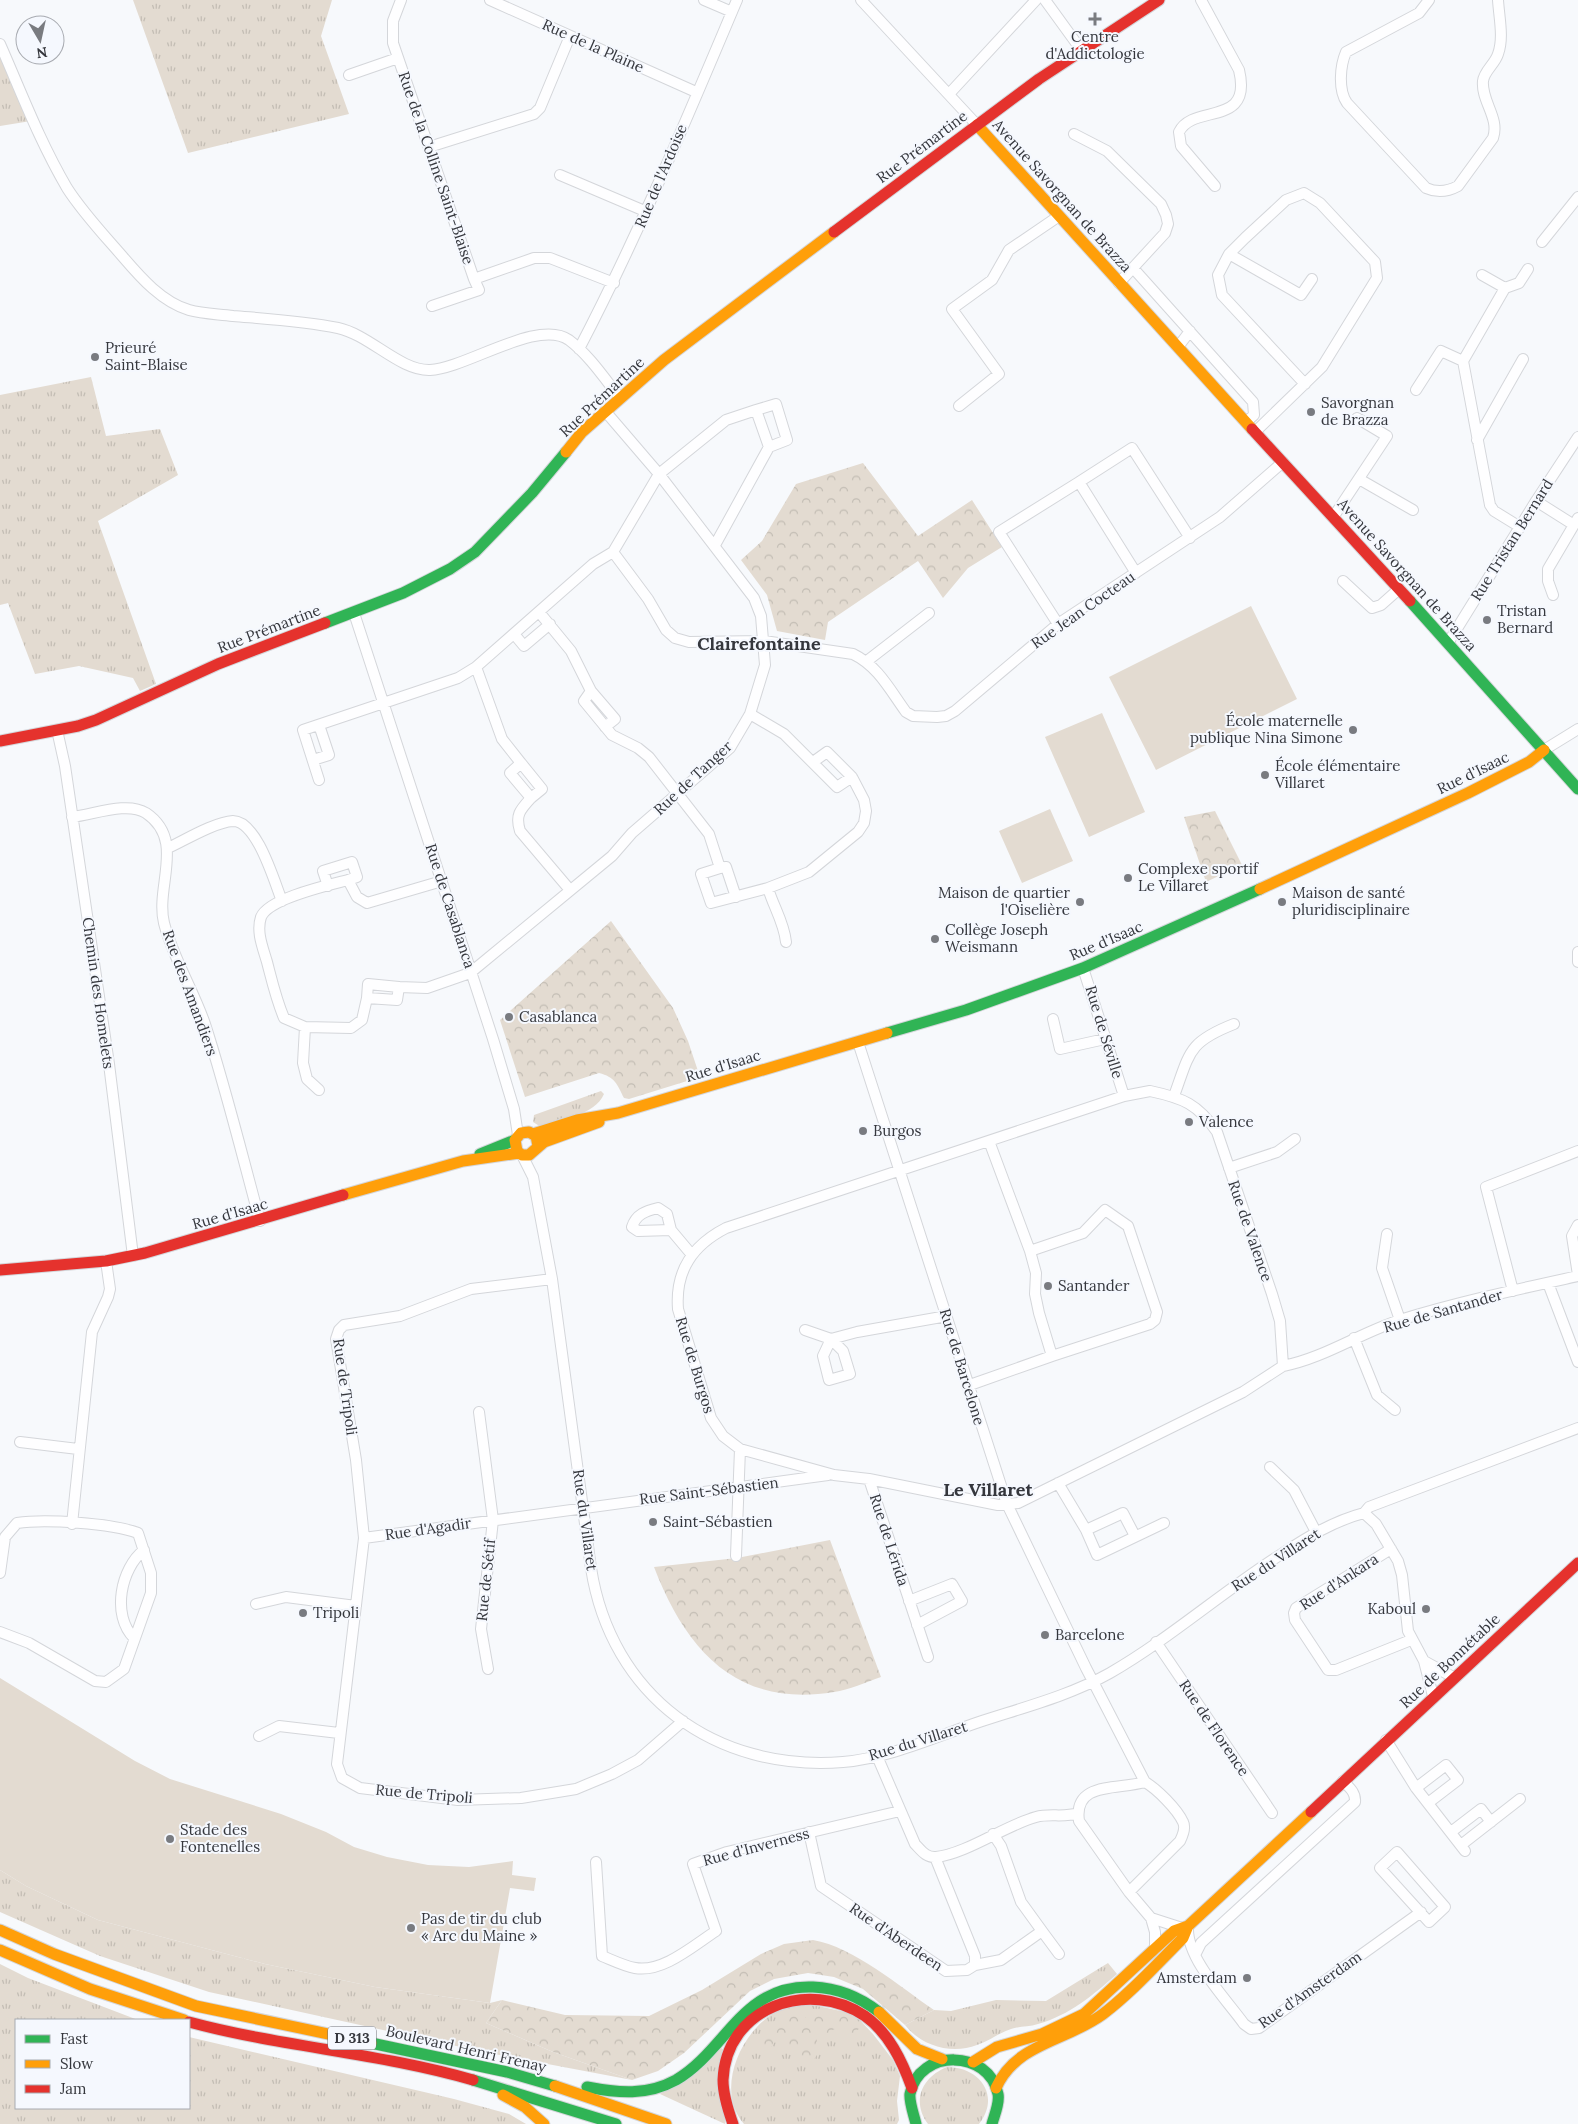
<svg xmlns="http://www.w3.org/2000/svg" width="1578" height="2124" font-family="Lora,serif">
<defs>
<pattern id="grass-tufts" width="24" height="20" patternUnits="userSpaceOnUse" patternTransform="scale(1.25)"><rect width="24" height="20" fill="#e3dbd1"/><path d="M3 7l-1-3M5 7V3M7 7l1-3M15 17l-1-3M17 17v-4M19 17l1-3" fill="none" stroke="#c3bdb4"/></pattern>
<pattern id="forest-crowns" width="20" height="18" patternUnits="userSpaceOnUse" patternTransform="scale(1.25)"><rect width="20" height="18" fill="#e3dbd1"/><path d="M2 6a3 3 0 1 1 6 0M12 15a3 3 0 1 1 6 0" fill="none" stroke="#c3bdb4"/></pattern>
</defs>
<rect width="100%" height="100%" fill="#f7f9fc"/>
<!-- grass -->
<path fill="url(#grass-tufts)" d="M133,0H332L321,36L349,114L188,153Z
M0,49L31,121L0,126Z
M91,377L106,436L160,429L178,475L98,521L156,684L140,691L133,678L79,666L35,674L8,603L0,605V395Z
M601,1091L604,1094C595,1115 561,1120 541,1127L533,1122L534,1115Z
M0,1870L26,1886L98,1920L265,1964L375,1987L490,2003L502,2000L486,2023L553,2052L632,2080L479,2051L209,1992L100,1956L0,1912Z
M1108,1963L1117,1974C1093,1995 1070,2015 1038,2024C1029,2027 1020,2026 1011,2029C999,2033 989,2041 977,2045C952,2055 921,2046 905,2025L934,2010L951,2011L996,2000L1046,2001Z
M0,1964L28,1978L138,2020H16V2108H189V2037L454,2099L509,2114L526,2124H0Z
M809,2004L854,2014L873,2034L893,2060L900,2076L897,2101L899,2120L897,2124H744C713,2089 743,2025 782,2009C790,2006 801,2006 809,2004Z
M717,2046L723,2049L725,2124L660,2094Z
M947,2067C980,2067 1001,2096 979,2124H928C911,2101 922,2077 947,2067Z"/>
<!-- forest -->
<path fill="url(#forest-crowns)" d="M863,463L918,536L972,500L1002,547L968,568L943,598L918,561L828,622L825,640L777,631L767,595L741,560L762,541L796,484Z
M1215,811L1242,865L1206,882L1184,817Z
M611,921L673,1008L688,1041L700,1077L629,1099L624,1098C617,1084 615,1077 599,1073L525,1097L500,1020Z
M830,1540L881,1677C866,1682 849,1690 834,1692C736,1708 686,1650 654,1567L737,1558Z
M813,1940C854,1947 900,1987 934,2010L905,2025L863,1989L834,1977L808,1973L774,1979L750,1991L684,2053L658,2071L632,2080L553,2052L486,2023L502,2000L565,2015L649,2016L702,1990L761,1954L784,1944Z
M795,2009L806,2018L832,2011L854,2020L860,2027L855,2034H842L834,2029L829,2034H817V2055L810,2064L794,2061L788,2043L777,2039L769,2050L757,2042L763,2027C776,2023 780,2014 795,2009Z"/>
<!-- pitch -->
<path fill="#e3dbd1" d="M1251,606L1297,699L1156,770L1109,677Z
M1102,713L1145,812L1089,837L1045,737Z
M1050,809L1073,861L1022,883L999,831Z
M0,1678L135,1761L170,1779L281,1814L326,1832L354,1847L387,1857L428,1865L469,1867L513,1861L512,1875L536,1878L534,1891L510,1888L490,2003L375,1987L265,1964L98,1920L26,1886L0,1870Z"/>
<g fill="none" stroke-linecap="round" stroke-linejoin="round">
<!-- street casing -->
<g stroke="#d4d6da" stroke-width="12">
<path id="street" d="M401,0L393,21V43L474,279L534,258H550L614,283
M490,0L696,92
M704,0L732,12
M861,0L977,125
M1045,0L1082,51
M1201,0L1239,70C1253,128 1193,103 1179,132L1181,146L1215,186
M1429,0L1419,13L1346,52C1340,66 1338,90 1347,103L1426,188C1437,193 1447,192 1458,186L1493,138C1500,118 1481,101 1483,81C1484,71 1495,64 1498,54C1504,38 1499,17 1498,0
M0,44C22,94 39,140 67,188C83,213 104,235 123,257C141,278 162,302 189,310C203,314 219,314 233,316C269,319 304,321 338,328C370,335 400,371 430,370C467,368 538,318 569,340C589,355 605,379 620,398
M349,75L398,58
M949,94L1036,0
M1074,134L1107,151L1161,204L1166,215L1168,224L1165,233L1119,283
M429,147L534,114L540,108L570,36
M560,175L647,212
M1542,242L1578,197
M1229,254L1301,295L1312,279
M1133,268L1253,402L1254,415L1246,422
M1482,275L1505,288L1463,361L1490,505L1494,511L1520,527
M1505,288L1519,283L1528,269
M432,306L479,290L474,279
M1178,347L1190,331
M579,349C638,236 687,118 737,0
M1416,390L1441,351L1463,361
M959,406L999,374L952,309L992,280L1009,250L1059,216
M756,410L776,404L787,440L769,447
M1255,432L1322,367L1377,278L1375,262L1320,203L1304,193L1286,200L1245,238L1229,254L1218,275L1222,295L1305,384
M1477,440L1523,359
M1359,479L1413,510
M1079,482L1132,448L1190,538
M1536,501L1574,525
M1334,516L1387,436L1357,418
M715,545L769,447L756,410L726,420L659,474L613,552L648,599L666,630L675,638L689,642L764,641L853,654C878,666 890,690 906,712L913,716L937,717L946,716L955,711L1058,624L1220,517L1283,462
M1343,581L1372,608L1381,605L1399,589
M1553,595L1548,581V569L1578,518
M539,612L571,651L591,691L584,701L612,735L638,748L649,757L709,834L720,868L701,874L711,903L768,888L809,872L858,832L864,823L866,811L864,800L852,777L837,787L784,734L750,714
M354,613L493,1039L514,1109L518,1135
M1058,624L999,532L1079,482L1136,573
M514,634L524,646L550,624
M1448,643L1536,501L1578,437
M867,661L929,613
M476,667L502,739L521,763L510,773L531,798C520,810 515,815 520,831L570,890
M591,691L615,719L605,727
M57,730L65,766L109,1064L133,1256
M1544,750L1578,729
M313,760L329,755L319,725
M813,762L827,752L852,777
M521,763L542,789L531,798
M319,780L303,730L458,678L476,667L593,564L613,552
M72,817C93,815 127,801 146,813C186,840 155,886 164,923C173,958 193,989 205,1024C226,1089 242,1155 260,1221
M168,848C185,840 215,822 233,821C257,821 274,881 282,901
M720,868L726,867L736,897
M442,881L367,903L357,897L348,880C329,885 269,898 261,917C256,932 263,948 267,962C272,981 276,999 284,1018L305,1027L351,1028L362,1020L367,998L397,1000L399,987L427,988L470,973L612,856L632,833L730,748L750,714L765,665L761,616L754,598L659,474L605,411
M328,886L323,871L352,862L357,877L348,880
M768,888C773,906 784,922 786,942
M1578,952V962
M1083,968L1124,1096
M367,998L368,984L399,987
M1053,1019L1060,1049L1105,1039
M305,1027L303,1063L307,1079L319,1090
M858,1042L1007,1504L1086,1668L1145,1782C1157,1789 1177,1809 1183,1822C1186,1828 1183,1835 1180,1841L1129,1892
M1150,1091C1183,1098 1198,1104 1217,1132L1272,1294L1280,1321L1283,1366L1243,1392L1018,1503L998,1505L869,1479L834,1475L740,1449L723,1436L711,1418L678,1309C675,1270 693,1245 726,1228L1124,1096Z
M1174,1096C1190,1052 1188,1042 1234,1024
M522,1155L533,1177L552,1279L591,1568C611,1696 715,1772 843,1762C890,1758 937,1736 982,1721C1025,1707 1071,1695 1110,1673C1169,1639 1222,1592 1280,1555C1306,1538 1333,1521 1364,1513L1369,1507L1578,1428
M1229,1168L1277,1152L1295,1139
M1578,1225L1572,1236L1578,1275
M671,1230L638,1231L632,1227C636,1214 646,1211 658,1208L667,1214L671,1230L692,1255
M1387,1234L1382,1268L1400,1320
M1030,1251L1083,1233L1105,1210L1128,1226L1157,1312L1155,1320L1150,1324L1052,1356
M552,1279L471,1289L400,1316L344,1325L339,1330L336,1339L356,1460L364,1538L337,1764L342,1778L360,1788L458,1800L521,1798L576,1789L612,1774L638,1760L683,1721
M1548,1283L1578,1362
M1513,1291L1486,1187L1578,1151
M805,1330L831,1339L857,1332L947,1316
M1354,1338L1377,1395L1395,1410
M831,1339L843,1351L850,1374L829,1380L823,1356Z
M1283,1366C1324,1358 1360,1333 1400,1320C1458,1302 1519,1289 1578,1276
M967,1386L1052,1356L1039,1313L1035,1294L1036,1273L1030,1251L989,1141
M479,1412L493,1520L481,1629L488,1669
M20,1442L78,1449
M1270,1467L1294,1490L1316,1532
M869,1479L928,1657
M1058,1483L1086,1530L1097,1555L1164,1523
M1364,1513L1376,1524L1398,1561L1402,1575L1408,1631L1424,1661L1433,1696
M72,1524L92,1332L108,1297L110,1289L106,1261
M1086,1530L1123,1513L1135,1536
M364,1538L828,1475
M1391,1549L1296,1608L1294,1613L1295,1620L1328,1670H1336L1411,1640
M736,1556L740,1449
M0,1573L5,1537L17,1523C45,1519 111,1523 138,1533L151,1573V1593L124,1669L106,1682L95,1681L29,1643L0,1632
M909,1601L952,1584L962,1601L917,1625
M256,1604L286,1597L356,1606
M134,1638C111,1615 121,1568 144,1550
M1156,1642L1272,1813
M1424,1661L1453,1677
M259,1736L279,1726L339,1733
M1386,1740L1416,1788L1465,1851
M877,1756L915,1844C921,1850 926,1858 936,1857C966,1854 1006,1825 1036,1817C1050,1813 1064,1818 1078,1813
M1145,1782C1118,1790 1073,1781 1079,1821L1129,1892L1151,1918L1155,1932V1949
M1416,1788L1446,1765L1458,1780L1428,1803
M809,1832L821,1886L946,1971L967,1970L975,1965V1956L935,1857
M1451,1832L1481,1809L1491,1822
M1461,1845L1520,1799
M1397,1852L1445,1907L1429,1922L1380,1868Z
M596,1862L602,1956C612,1960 624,1966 635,1968C663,1973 694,1945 716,1931L693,1864L727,1852L900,1811
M1151,1918L1182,1928
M1188,1928C1187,1959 1226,1999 1244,2024L1251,2029L1259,2028L1421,1912
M1042,1931L1059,1954
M1196,1953L1201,1943L1355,1802C1356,1793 1350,1788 1343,1781
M975,1965L1001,1960L1042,1931L1021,1902L1001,1846L993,1834"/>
</g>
<!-- fast casing -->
<g stroke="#d4d6da" stroke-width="13">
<path id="fast" d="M1410,601L1578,789
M325,623L403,593L450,569L475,552L532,493L566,452
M887,1033L966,1010L1083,968L1260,889
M480,1154L515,1140
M371,2043L507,2072L555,2086
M473,2080L616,2124
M587,2087C618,2093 647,2096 676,2080C727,2050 742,1984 813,1987C838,1988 858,1996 879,2012
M916,2124C914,2115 909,2102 910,2094C919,2048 989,2049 998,2094C1000,2103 994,2116 992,2124"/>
</g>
<!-- slow casing -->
<g stroke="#d4d6da" stroke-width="13">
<path id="slow" d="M977,125L1252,429
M566,452L582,432L664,360L834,232
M1260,889L1468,793L1529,762L1544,750
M533,1134L577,1120L618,1113L887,1033
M538,1146L536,1136L529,1132L521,1133L515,1140L517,1151L522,1155H529L544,1142L599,1122
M343,1195L463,1161L519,1153
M0,1930L54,1954L196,2006L371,2043
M0,1950L90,1989L184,2020
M879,2012L917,2049L942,2059
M973,2062L997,2047L1042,2034L1084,2014L1174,1931L1188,1926L1311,1812
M555,2086L666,2124
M996,2088C1016,2043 1065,2042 1103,2014C1132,1992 1157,1964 1183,1938L1188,1926
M503,2095L525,2107L544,2124"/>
</g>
<!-- jam casing -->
<g stroke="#d4d6da" stroke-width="13">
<path id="jam" d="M834,232L1039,79L1159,0
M1252,429L1410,601
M0,741L78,726L96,720L218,664L325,623
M0,1270L106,1261L145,1253L343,1195
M1311,1812L1578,1563
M189,2022C282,2047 380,2053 473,2080
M733,2124C728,2110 723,2095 723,2080C726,2007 809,1978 865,2016C889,2033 902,2061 912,2088"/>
</g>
<!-- street -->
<use href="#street" stroke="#fefeff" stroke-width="10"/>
<!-- fast -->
<use href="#fast" stroke="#30b455" stroke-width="11"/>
<!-- slow -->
<use href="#slow" stroke="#ff9f0a" stroke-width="11"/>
<!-- jam -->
<use href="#jam" stroke="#e5322d" stroke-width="11"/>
</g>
<!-- markers -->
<g fill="#797b80" stroke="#f5f8fe" stroke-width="2">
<path d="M1092.5 11.5h5v5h5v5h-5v5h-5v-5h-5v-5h5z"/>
<circle cx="95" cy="357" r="5"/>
<circle cx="1311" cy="412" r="5"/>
<circle cx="1487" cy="620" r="5"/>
<circle cx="1353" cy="730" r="5"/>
<circle cx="1265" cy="775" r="5"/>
<circle cx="1128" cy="878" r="5"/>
<circle cx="1080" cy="902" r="5"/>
<circle cx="1282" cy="902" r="5"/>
<circle cx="935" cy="939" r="5"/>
<circle cx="509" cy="1017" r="5"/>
<circle cx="1189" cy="1122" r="5"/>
<circle cx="863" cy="1131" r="5"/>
<circle cx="1048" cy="1286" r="5"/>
<circle cx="653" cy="1522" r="5"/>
<circle cx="1426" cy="1609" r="5"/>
<circle cx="303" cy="1613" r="5"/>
<circle cx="1045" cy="1635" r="5"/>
<circle cx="170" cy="1839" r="5"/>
<circle cx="411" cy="1928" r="5"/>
<circle cx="1247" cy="1978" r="5"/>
</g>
<g text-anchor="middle" stroke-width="4" stroke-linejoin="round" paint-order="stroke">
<!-- shield labels -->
<rect fill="#f5f8fe" stroke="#6f7177" stroke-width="1" x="328" y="2026.5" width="48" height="23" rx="4"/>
<g font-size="14" font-weight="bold" fill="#35373d">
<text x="352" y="2043">D 313</text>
</g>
<!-- poi labels -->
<g font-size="15" fill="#35373d" stroke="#f5f8fe" text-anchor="start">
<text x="1095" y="42" text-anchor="middle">Centre<tspan x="1095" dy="17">d'Addictologie</tspan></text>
<text x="105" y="353">Prieuré<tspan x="105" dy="17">Saint-Blaise</tspan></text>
<text x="1321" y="408">Savorgnan<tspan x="1321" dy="17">de Brazza</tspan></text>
<text x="1497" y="616">Tristan<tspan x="1497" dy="17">Bernard</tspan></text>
<text x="1343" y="726" text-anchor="end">École maternelle<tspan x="1343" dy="17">publique Nina Simone</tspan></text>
<text x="1275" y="771">École élémentaire<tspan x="1275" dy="17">Villaret</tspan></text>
<text x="1138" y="874">Complexe sportif<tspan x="1138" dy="17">Le Villaret</tspan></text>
<text x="1070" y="898" text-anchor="end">Maison de quartier<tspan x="1070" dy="17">l'Oiselière</tspan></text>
<text x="1292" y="898">Maison de santé<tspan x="1292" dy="17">pluridisciplinaire</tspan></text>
<text x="945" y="935">Collège Joseph<tspan x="945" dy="17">Weismann</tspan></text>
<text x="519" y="1022">Casablanca</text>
<text x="1199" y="1127">Valence</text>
<text x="873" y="1136">Burgos</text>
<text x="1058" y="1291">Santander</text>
<text x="663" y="1527">Saint-Sébastien</text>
<text x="1416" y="1614" text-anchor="end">Kaboul</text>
<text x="313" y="1618">Tripoli</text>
<text x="1055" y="1640">Barcelone</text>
<text x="180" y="1835">Stade des<tspan x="180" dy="17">Fontenelles</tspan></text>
<text x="421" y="1924">Pas de tir du club<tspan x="421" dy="17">« Arc du Maine »</tspan></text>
<text x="1237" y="1983" text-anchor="end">Amsterdam</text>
</g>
<!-- street labels -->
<g font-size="15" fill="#35373d" stroke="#f5f8fe">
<text transform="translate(593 46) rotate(24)" y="5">Rue de la Plaine</text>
<text transform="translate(922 147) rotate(-37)" y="5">Rue Prémartine</text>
<text transform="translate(436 168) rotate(71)" y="5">Rue de la Colline Saint-Blaise</text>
<text transform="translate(661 176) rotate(-67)" y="5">Rue de l'Ardoise</text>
<text transform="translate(1062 196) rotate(48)" y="5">Avenue Savorgnan de Brazza</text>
<text transform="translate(602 397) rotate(-43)" y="5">Rue Prémartine</text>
<text transform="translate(1512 540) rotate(-58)" y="5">Rue Tristan Bernard</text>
<text transform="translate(1407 575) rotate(48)" y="5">Avenue Savorgnan de Brazza</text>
<text transform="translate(1083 610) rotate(-35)" y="5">Rue Jean Cocteau</text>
<text transform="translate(269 629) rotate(-21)" y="5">Rue Prémartine</text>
<text transform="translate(1473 773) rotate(-26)" y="5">Rue d'Isaac</text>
<text transform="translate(693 778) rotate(-43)" y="5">Rue de Tanger</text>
<text transform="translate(450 906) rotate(72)" y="5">Rue de Casablanca</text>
<text transform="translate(1106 941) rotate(-23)" y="5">Rue d'Isaac</text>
<text transform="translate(98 993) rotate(82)" y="5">Chemin des Homelets</text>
<text transform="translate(190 993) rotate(70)" y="5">Rue des Amandiers</text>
<text transform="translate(1104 1032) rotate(73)" y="5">Rue de Séville</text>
<text transform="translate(723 1066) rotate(-17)" y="5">Rue d'Isaac</text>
<text transform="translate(230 1214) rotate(-16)" y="5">Rue d'Isaac</text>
<text transform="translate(1250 1231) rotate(71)" y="5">Rue de Valence</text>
<text transform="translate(1443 1311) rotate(-16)" y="5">Rue de Santander</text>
<text transform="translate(695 1365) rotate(73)" y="5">Rue de Burgos</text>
<text transform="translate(962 1367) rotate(73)" y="5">Rue de Barcelone</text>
<text transform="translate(345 1387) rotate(82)" y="5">Rue de Tripoli</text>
<text transform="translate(709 1491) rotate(-7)" y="5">Rue Saint-Sébastien</text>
<text transform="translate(585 1520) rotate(82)" y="5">Rue du Villaret</text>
<text transform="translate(428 1529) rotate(-8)" y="5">Rue d'Agadir</text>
<text transform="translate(889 1540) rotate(72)" y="5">Rue de Lérida</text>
<text transform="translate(1276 1560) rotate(-33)" y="5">Rue du Villaret</text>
<text transform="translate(486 1580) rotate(-84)" y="5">Rue de Sétif</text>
<text transform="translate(1339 1582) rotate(-33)" y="5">Rue d'Ankara</text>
<text transform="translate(1450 1661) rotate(-43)" y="5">Rue de Bonnétable</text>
<text transform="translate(1214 1728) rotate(56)" y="5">Rue de Florence</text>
<text transform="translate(918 1741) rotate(-17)" y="5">Rue du Villaret</text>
<text transform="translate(424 1794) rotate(5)" y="5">Rue de Tripoli</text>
<text transform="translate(756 1847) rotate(-15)" y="5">Rue d'Inverness</text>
<text transform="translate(896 1937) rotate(34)" y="5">Rue d'Aberdeen</text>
<text transform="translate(1310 1990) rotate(-35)" y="5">Rue d'Amsterdam</text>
<text transform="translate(466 2049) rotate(13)" y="5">Boulevard Henri Frenay</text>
</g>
<!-- quarter labels -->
<g font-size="18" font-weight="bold" fill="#35373d" stroke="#f5f8fe">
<text x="759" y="650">Clairefontaine</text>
<text x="988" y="1496">Le Villaret</text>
</g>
</g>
<!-- legend -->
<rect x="15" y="2019" width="175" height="90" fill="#f5f8fe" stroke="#a8abb1"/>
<rect x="25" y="2035" width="25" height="8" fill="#30b455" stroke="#a8abb1"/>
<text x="60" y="2044" font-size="15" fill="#35373d">Fast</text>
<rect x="25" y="2060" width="25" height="8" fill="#ff9f0a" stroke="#a8abb1"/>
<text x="60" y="2069" font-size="15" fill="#35373d">Slow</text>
<rect x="25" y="2085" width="25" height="8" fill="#e5322d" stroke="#a8abb1"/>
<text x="60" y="2094" font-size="15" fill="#35373d">Jam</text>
<!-- north arrow -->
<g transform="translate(40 40) rotate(171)"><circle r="24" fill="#f5f8fe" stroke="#a8abb1"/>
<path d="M0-4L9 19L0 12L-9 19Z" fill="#797b80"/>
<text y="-8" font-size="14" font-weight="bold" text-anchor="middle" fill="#35373d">N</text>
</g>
</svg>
